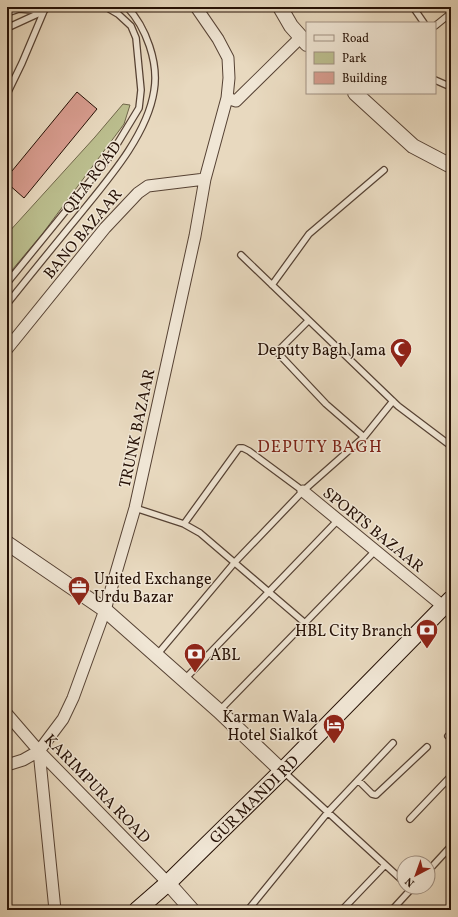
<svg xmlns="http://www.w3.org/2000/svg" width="458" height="917" font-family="Vollkorn,serif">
<rect width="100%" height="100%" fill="#e8d9bf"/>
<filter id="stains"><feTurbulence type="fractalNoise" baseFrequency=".005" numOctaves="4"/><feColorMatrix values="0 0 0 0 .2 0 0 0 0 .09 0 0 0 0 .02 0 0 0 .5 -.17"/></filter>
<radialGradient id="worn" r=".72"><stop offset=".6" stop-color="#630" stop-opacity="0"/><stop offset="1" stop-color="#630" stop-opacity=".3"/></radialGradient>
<!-- green -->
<path fill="#bbbe8e" stroke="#70674a" d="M123,104L130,105L124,124L43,233L7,276V234L95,137Z"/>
<!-- building -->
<path fill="#d89d90" stroke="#251005" d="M77,92L97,109L24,198L7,183V177Z"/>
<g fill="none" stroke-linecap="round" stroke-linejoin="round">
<!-- service casing -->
<g stroke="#564234" stroke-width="8">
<path id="service" d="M413,7L424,23
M7,13L19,9L44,11
M435,26L451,13
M7,28L44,11L47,7
M435,80L451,87
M7,94L22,63L44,11
M241,255L398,406L451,446
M7,283L108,159L139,108L141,90L136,38L131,26L118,14L106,7
M272,285L309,234L384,170
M7,304C30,275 53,247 76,219C104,184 147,137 154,91C159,63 146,27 127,7
M308,321L277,352L326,404L364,437
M135,508L184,524L200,533L305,623
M184,524L239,448H243L249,451L303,491
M156,656L235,562L303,491L364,437L393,401
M184,680L338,520
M219,711L376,550
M451,733L448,736L451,739
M284,772L404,882
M358,780L372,794L376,795L427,747
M410,819L451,776
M428,871L451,846
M248,910L328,812L393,743
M342,910L385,865
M392,910L413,887"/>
</g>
<!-- minor casing -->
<g stroke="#564234" stroke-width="13">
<path id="minor" d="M227,98L236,101L301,37
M7,349L105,228L138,193L148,186L205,179
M303,491L444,607
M7,714L39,751L168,883
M39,751L55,910
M7,765L23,760L39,751L63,719L73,698L105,610L135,508L195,236L205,179L227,98L229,78L228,58L218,39L196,7"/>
</g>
<!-- tertiary casing -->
<g stroke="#564234" stroke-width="16">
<path id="tertiary" d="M280,7L291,26L307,44
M355,93L413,146L451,166
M7,543L105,610L219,711L282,771
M168,883L192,910"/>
</g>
<!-- secondary casing -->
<g stroke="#251005" stroke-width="18">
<g id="secondary">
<path id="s1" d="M137,910L168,883L282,771L451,599"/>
</g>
</g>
<!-- service -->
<use href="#service" stroke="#f0e6d5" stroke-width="5.5"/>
<!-- minor -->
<use href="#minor" stroke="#f0e6d5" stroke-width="11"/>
<!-- tertiary -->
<use href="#tertiary" stroke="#f0e6d5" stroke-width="14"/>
<!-- secondary -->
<use href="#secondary" stroke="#f0e6d5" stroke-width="16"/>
</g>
<!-- icons -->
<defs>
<g id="mosque-pin" transform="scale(1.15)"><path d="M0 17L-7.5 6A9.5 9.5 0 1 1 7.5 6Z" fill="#8f2418" stroke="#f0e6d5"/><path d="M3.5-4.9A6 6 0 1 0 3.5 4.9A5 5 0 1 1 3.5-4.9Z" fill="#fff"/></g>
<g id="office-pin" transform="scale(1.15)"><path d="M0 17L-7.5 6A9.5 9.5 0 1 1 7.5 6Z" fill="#8f2418" stroke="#f0e6d5"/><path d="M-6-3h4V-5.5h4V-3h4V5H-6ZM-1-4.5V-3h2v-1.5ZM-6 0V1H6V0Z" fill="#fff"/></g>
<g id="bank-pin" transform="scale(1.15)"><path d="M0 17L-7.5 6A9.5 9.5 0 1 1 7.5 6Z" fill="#8f2418" stroke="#f0e6d5"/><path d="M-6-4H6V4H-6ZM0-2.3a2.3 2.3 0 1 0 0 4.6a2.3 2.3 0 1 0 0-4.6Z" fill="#fff"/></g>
<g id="hotel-pin" transform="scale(1.15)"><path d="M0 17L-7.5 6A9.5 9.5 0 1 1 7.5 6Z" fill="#8f2418" stroke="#f0e6d5"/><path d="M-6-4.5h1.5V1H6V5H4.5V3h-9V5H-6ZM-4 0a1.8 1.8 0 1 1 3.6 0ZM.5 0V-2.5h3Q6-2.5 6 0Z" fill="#fff"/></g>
</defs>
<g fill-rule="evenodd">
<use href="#mosque-pin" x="401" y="349"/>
<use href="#office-pin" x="79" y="587"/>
<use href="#bank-pin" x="427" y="630"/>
<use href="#bank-pin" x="195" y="654"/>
<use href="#hotel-pin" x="334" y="725"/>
</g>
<g text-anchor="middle" stroke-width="3" stroke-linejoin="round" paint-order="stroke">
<!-- street labels -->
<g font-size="16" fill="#251005" stroke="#f0e6d5">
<text transform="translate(91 177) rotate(-53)" y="6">QILA ROAD</text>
<text transform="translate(82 233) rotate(-50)" y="6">BANO BAZAAR</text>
<text transform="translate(136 428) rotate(-78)" y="6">TRUNK BAZAAR</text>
<text transform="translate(374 529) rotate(39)" y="6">SPORTS BAZAAR</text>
<text transform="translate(98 788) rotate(46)" y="6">KARIMPURA ROAD</text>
<text dy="6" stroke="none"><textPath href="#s1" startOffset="161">GUR MANDI RD</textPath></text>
</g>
<!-- poi labels -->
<g font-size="16" fill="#251005" stroke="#f0e6d5" text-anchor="end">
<text x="386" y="355">Deputy Bagh Jama</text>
<text x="94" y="584" text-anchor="start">United Exchange<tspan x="94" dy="18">Urdu Bazar</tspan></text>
<text x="412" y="636">HBL City Branch</text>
<text x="210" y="660" text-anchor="start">ABL</text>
<text x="318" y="722">Karman Wala<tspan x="318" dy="18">Hotel Sialkot</tspan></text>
</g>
<!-- neighbourhood labels -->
<g font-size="17" letter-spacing="1" fill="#7a1f14" stroke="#f0e6d5">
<text x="320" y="452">DEPUTY BAGH</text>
</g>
</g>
<!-- margin -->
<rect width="458" height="917" fill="none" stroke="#e8d9bf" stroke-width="24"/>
<rect x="8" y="8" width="442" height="901" fill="none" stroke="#251005" stroke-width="2"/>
<rect x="12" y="12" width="434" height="893" fill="none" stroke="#251005"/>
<!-- legend -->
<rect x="306" y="22" width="130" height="72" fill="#f0e6d5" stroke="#9f9082"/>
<rect x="314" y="35" width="20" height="6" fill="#f0e6d5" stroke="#9f9082"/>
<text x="342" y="42" font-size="12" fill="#251005">Road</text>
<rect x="314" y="52" width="20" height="12" fill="#bbbe8e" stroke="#9f9082"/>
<text x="342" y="62" font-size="12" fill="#251005">Park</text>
<rect x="314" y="72" width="20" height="12" fill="#d89d90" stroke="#9f9082"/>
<text x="342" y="82" font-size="12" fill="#251005">Building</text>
<!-- north arrow -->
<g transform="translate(416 875) rotate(221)"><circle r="19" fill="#f0e6d5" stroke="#9f9082"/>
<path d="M0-3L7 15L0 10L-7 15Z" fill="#8f2418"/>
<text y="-6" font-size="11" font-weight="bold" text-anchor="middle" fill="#251005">N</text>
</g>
<rect width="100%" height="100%" filter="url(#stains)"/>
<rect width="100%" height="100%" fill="url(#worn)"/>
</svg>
